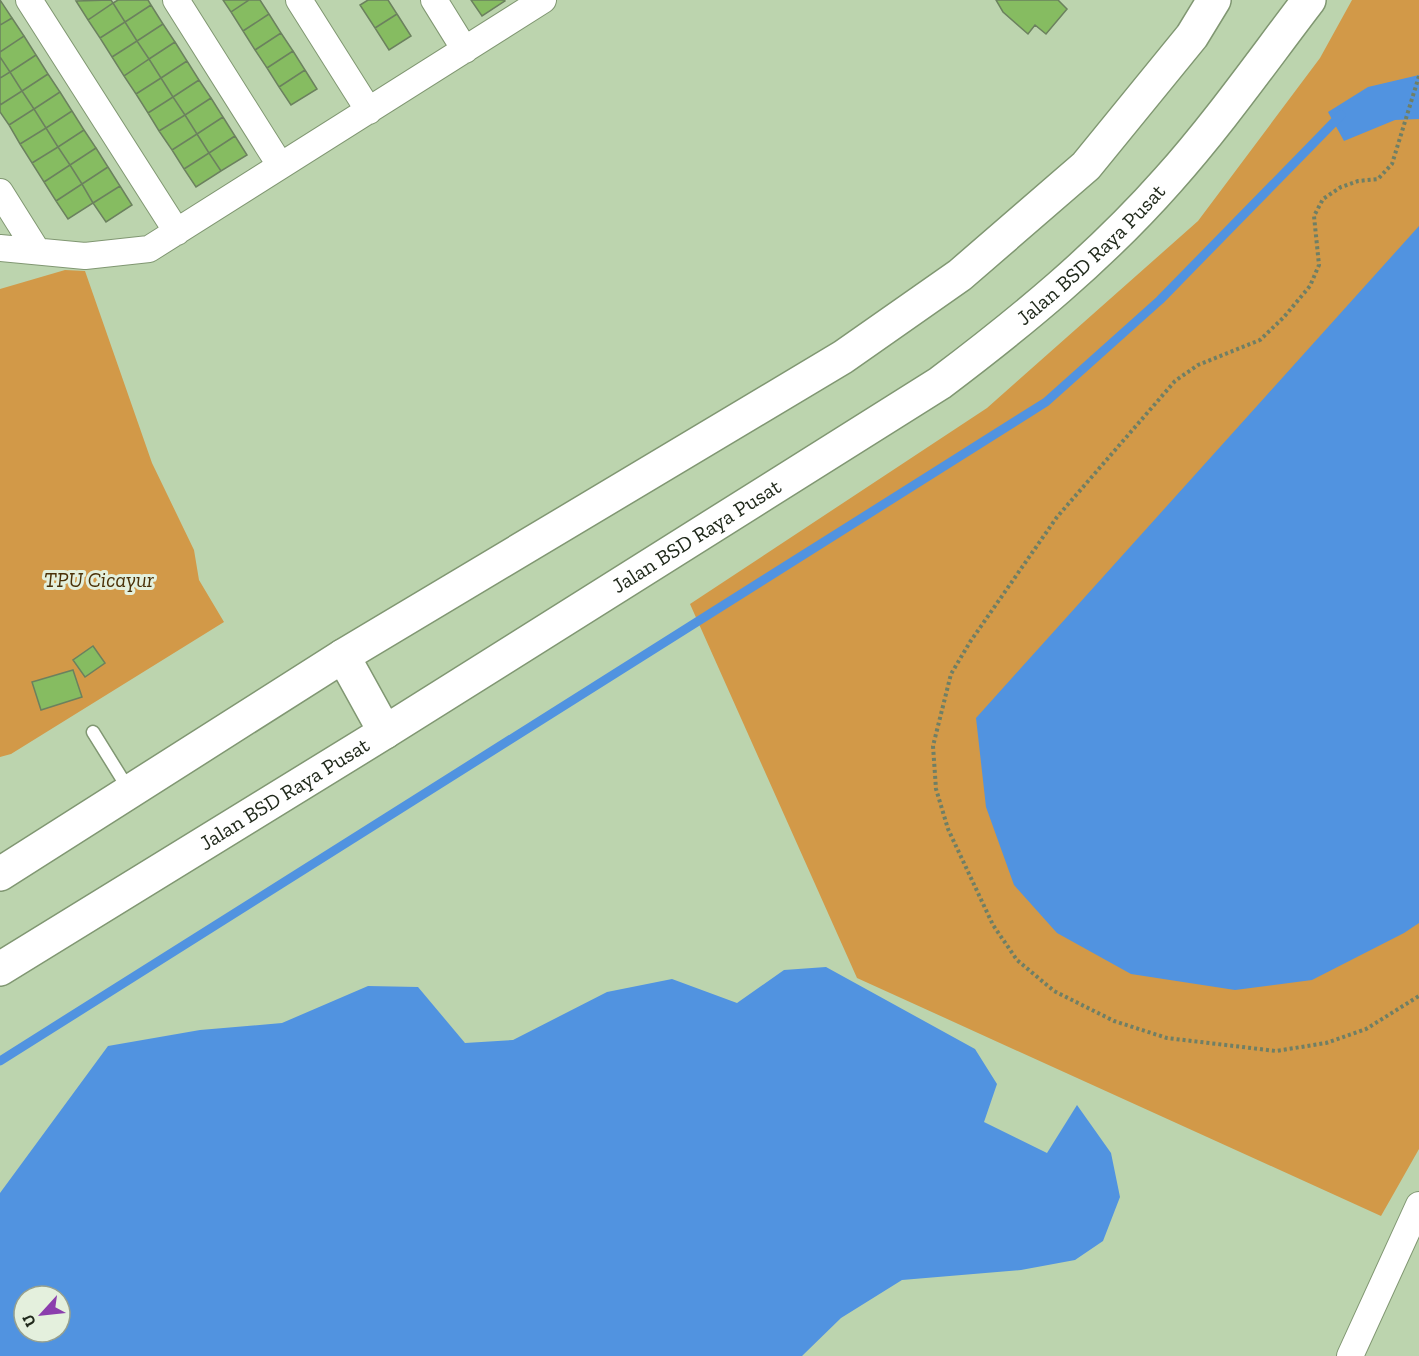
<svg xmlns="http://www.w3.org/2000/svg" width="1419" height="1356" font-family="'Zilla Slab',serif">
<rect width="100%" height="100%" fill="#bcd4ae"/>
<!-- green -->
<path fill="#d29948" d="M1352,0H1419V1149L1381,1216L857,978L690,604L987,408L1198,221L1320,58Z
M65,270L85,271L152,463L194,550L199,580L224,622L11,754L0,757V289Z"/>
<!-- water -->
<path fill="#5193e0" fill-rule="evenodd" d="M1419,75V119L1395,120L1344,141L1328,112L1368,87Z
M1419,226V923L1404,933L1312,980L1235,990L1131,974L1057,933L1014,885L986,807L976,718Z
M826,967L975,1049L997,1084L984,1122L1047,1153L1077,1105L1111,1153L1120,1197L1103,1241L1075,1260L1021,1270L902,1280L841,1318L802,1356H0V1193L108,1046L200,1030L282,1023L368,986L418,987L465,1043L513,1040L607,992L672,979L737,1003L784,970ZM24,1296H60V1332H24Z"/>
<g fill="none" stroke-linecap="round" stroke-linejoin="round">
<!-- stream -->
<path stroke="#5193e0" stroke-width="9" d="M0,1061L1046,402L1160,300L1341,115"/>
</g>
<!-- building -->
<path fill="#86bc61" stroke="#6b815e" stroke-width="1.5" d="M0,0L12,18L0,25Z
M111,0L113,3L88,20L76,1Z
M118,0H148L151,5L125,22L113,3Z
M223,0H249L231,12Z
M249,0H260L269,14L243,31L231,12Z
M368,0H388L397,14L375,28L360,5Z
M471,0H504L505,1L482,16Z
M996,0H1058L1067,9L1046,34L1035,25L1028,34L1003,12Z
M113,3L125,22L100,38L88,20Z
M151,5L163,24L137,41L125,22Z
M269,14L281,33L255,50L243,31Z
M397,14L411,36L389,50L375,28Z
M12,18L24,36L0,52V25Z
M125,22L137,41L112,57L100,38Z
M163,24L175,42L149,59L137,41Z
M281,33L293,51L267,68L255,50Z
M24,36L36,55L10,72L0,57V52Z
M137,41L149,59L124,76L112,57Z
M175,42L187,61L161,78L149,59Z
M293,51L305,70L279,87L267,68Z
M36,55L48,74L22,91L10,72Z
M0,57L10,72L0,78Z
M149,59L161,78L136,94L124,76Z
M187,61L199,80L173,97L161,78Z
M305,70L317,89L291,105L279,87Z
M10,72L22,91L0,105V78Z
M48,74L60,92L34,109L22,91Z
M161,78L173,97L148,113L136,94Z
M199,80L211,98L185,115L173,97Z
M22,91L34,109L9,125L0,112V105Z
M60,92L72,111L46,128L34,109Z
M173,97L185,115L159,131L148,113Z
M211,98L223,117L197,134L185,115Z
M34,109L46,128L20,144L9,125Z
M72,111L84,130L58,147L46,128Z
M185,115L197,134L172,150L159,131Z
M223,117L235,136L209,153L197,134Z
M46,128L58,147L32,163L20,144Z
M84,130L96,148L70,165L58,147Z
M197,134L209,153L184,169L172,150Z
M235,136L247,155L221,171L209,153Z
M58,147L70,165L44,182L32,163Z
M96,148L108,167L82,184L70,165Z
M209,153L221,171L196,187L184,169Z
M70,165L82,184L56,201L44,182Z
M108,167L120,186L93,203L82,184Z
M82,184L93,203L68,219L56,201Z
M120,186L132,205L106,222L93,203Z
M93,646L105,663L85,677L73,660Z
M73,670L82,697L41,710L32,682Z"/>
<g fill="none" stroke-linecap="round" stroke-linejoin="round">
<!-- service casing -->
<g stroke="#809772" stroke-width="15">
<path id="service" d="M93,732L129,790"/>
</g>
<!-- minor casing -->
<g stroke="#809772" stroke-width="28">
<path id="minor" d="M29,0L177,232
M176,0L280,165
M299,0L369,111
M434,0L465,50
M0,192L37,251
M0,248L85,256L149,249L543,0
M1350,1356L1419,1205"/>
</g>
<!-- secondary casing -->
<g stroke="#809772" stroke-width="36">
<g id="secondary">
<path d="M343,656L385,732"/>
<path d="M0,874L343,656L843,357L960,275L1086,166L1192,36L1214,0"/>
<path id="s1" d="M0,969L385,732L940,383C1021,322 1100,257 1168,180C1219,123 1263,60 1309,0"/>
</g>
</g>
<!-- path -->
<path stroke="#6f7f65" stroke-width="4" stroke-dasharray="3 3" stroke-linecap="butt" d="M1419,76L1392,164L1378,179L1358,181L1341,187L1323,199L1314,216L1319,265L1310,286L1284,317L1260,340L1198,365L1175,381L1057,517L970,642L951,674L933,746L936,789L948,829L993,925L1017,960L1054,991L1114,1021L1167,1038L1276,1051L1326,1043L1366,1029L1419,996"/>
<!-- service -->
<use href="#service" stroke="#fff" stroke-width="12"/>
<!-- minor -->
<use href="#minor" stroke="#fff" stroke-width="26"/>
<!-- secondary -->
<use href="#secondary" stroke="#fff" stroke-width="33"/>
</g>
<g text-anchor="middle" stroke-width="6" stroke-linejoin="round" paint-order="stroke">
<!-- street labels -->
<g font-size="21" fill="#20291b" stroke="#e4f0dd">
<text dy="7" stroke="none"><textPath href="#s1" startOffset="1306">Jalan BSD Raya Pusat</textPath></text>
<text dy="7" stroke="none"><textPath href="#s1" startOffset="820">Jalan BSD Raya Pusat</textPath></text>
<text dy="7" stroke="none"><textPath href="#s1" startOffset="334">Jalan BSD Raya Pusat</textPath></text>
</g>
<!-- park labels -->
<g font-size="21" font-style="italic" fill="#4b3108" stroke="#e4f0dd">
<text x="99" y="587">TPU Cicayur</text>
</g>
</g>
<!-- north arrow -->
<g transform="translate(42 1314) rotate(243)"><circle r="28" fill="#e4f0dd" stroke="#96a08f" stroke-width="1.5"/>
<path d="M0-4.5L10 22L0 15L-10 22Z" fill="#8b3dad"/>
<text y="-9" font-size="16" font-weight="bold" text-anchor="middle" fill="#20291b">U</text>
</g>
</svg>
